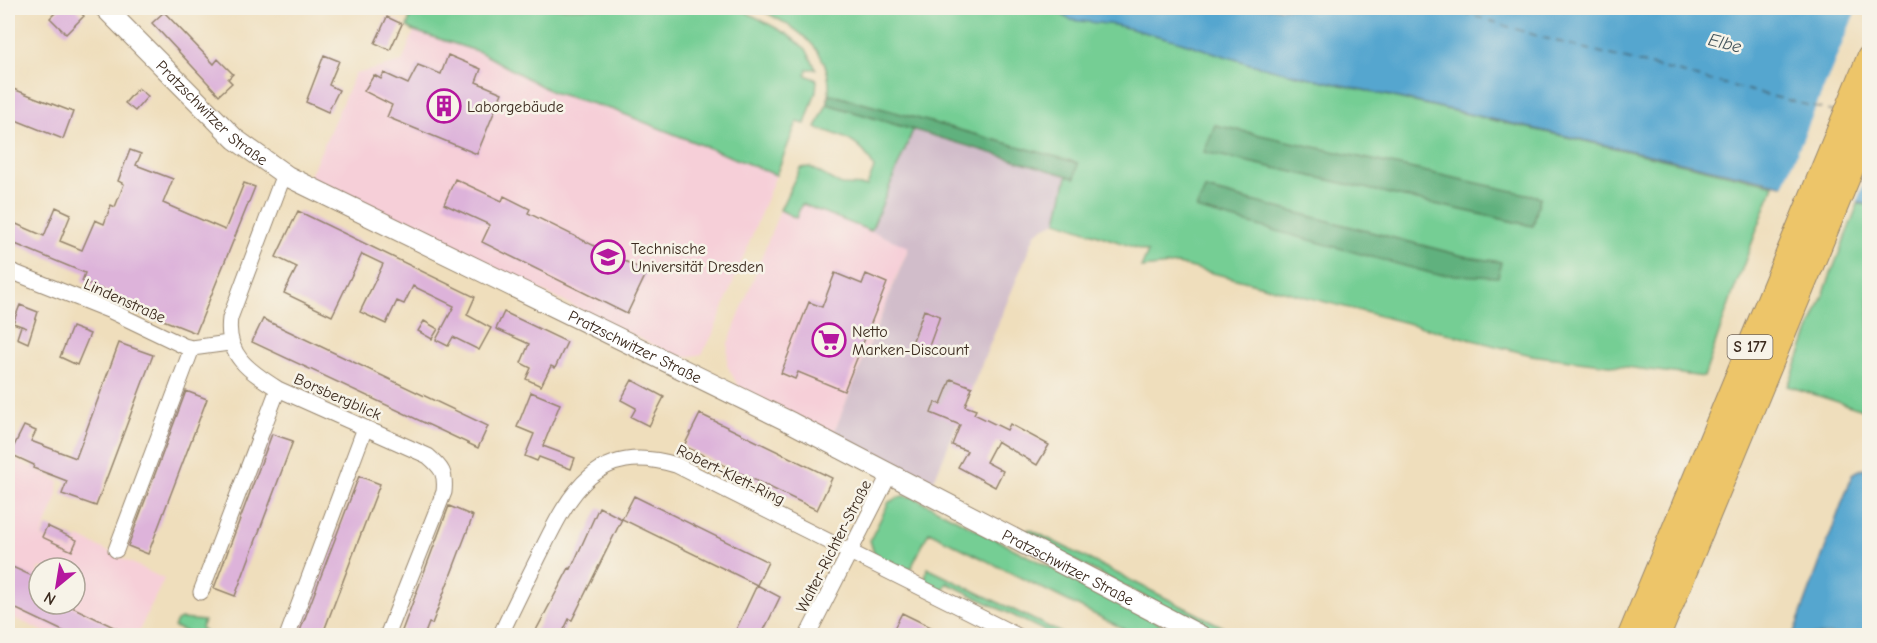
<svg xmlns="http://www.w3.org/2000/svg" width="1877" height="643" font-family="'Comic Neue',sans-serif">
<rect width="100%" height="100%" fill="#f7f3e8"/>
<filter id="ink" filterUnits="userSpaceOnUse"><feTurbulence type="fractalNoise" baseFrequency=".0167" numOctaves="2"/><feDisplacementMap in="SourceGraphic" scale="12" xChannelSelector="R" yChannelSelector="G"/><feConvolveMatrix kernelMatrix="1 2 1 2 8 2 1 2 1" color-interpolation-filters="sRGB"/></filter>
<filter id="wash" filterUnits="userSpaceOnUse"><feTurbulence type="fractalNoise" baseFrequency=".008" numOctaves="4" result="noise"/><feDisplacementMap in="SourceGraphic" scale="24" xChannelSelector="R" yChannelSelector="G"/><feGaussianBlur stdDeviation="1.35" result="paint"/><feColorMatrix in="noise" values="0 0 0 0 0 0 0 0 0 0 0 0 0 0 0 0 0 1.4 0 .05"/><feComposite in="paint" operator="in"/></filter>
<g filter="url(#wash)">
<rect width="100%" height="100%" fill="#efdebc"/>
<!-- built -->
<path fill="#f6cfd8" fill-rule="evenodd" d="M414,31L480,52L552,92L614,110L776,175L712,336L702,354L686,357L672,354L309,178L355,74L402,62Z
M801,203L909,246L833,435L738,386L727,365L728,344L780,210L786,214Z
M8,456L59,481L56,500L41,537L72,552L79,537L164,579L137,635H51L8,615ZM39,568H75V604H39Z"/>
<!-- industrial -->
<path fill="#d1bdca" d="M913,130L1067,176L1057,221L1036,232L932,485L833,435L909,247L871,231Z"/>
<!-- green -->
<path fill="#75ce94" stroke="#587c59" stroke-width="1.5" fill-rule="evenodd" d="M413,8H739L787,34L806,49L816,69H807L806,75L817,80L816,91L805,124L797,122L776,175L614,110L552,92L480,52L414,31L407,27Z
M757,8H1041L1081,20L1116,25L1178,41L1250,64L1774,185L1731,298L1704,377L1531,355L1178,264L1141,268L1148,252L1057,221L1067,176L1075,178L1078,163L829,94C832,46 794,27 757,8ZM1215,125L1540,197L1533,226L1205,152ZM1206,189L1467,257L1197,209Z
M827,104L913,130L871,231L802,204L796,218L780,210L800,168L810,167L841,185L867,186L874,168C864,143 842,135 816,128Z
M1858,204L1869,205V412L1788,386Z
M902,496L913,497L1182,635H1136L929,532L911,568L900,570L875,557L870,540L889,502Z
M1029,529L1239,635H1219L1025,535Z
M927,568L1065,635H1053L947,583L942,592L925,580Z
M181,619L204,621L201,628L205,631L206,635H190V633L174,627L177,621Z"/>
<!-- forest -->
<path fill="#60b17e" stroke="#4e6e4e" stroke-width="1.5" d="M829,94L1078,163L1075,178L827,104Z
M1215,125L1540,197L1533,226L1204,152Z
M1205,189L1467,257L1501,262L1498,277L1434,274L1196,209Z"/>
<!-- water -->
<path fill="#54a6cf" stroke="#486876" stroke-width="1.5" d="M1041,8H1869V205L1250,64L1178,41L1116,25L1070,20L1058,12Z
M1869,466V635H1793L1853,473Z"/>
<!-- pier -->
<path fill="#efdebc" d="M1857,8H1869V171L1855,206L1782,189Z"/>
<g fill="none" stroke-linecap="round" stroke-linejoin="round">
<!-- ferry -->
<path stroke="#44555c" stroke-width="1.5" stroke-dasharray="8 6" stroke-linecap="butt" d="M1449,8L1544,38L1834,112"/>
</g>
<g id="blocks">
<!-- building -->
<path fill="#ddb3da" d="M60,8H75L84,16L66,34L50,18Z
M164,12L214,64L218,59L233,74L228,79L232,83L219,95L152,23Z
M387,17L402,24L390,50L375,43Z
M324,55L339,61L329,85L339,90L328,112L306,102Z
M448,55L481,69L476,82L502,93L477,154L387,117L392,105L364,91L374,75L381,79L384,73L408,84L418,65L441,74Z
M8,87L73,112L63,139L8,117Z
M138,88L148,96L135,111L125,103Z
M130,150L141,154L136,165L173,179L163,203L225,230L244,183L255,187L196,333L120,303L122,298L82,281L85,273L8,241L14,223L44,236L56,207L71,214L60,241L82,250L95,220L104,224L111,205L115,207L124,184L118,181Z
M455,179L502,201L504,196L530,209L528,213L647,272L627,314L482,242L490,225L444,204Z
M298,211L475,297L467,315L491,328L479,350L453,337L448,346L436,340L454,306L413,286L404,304L397,301L386,324L360,312L383,264L362,254L332,316L284,293L297,267L276,257Z
M835,273L862,284L866,274L887,283L844,391L798,372L795,379L781,373L809,302L822,307Z
M20,305L38,312L28,343L17,338L21,326L27,328L13,323Z
M924,310L940,316L928,349L912,343Z
M504,312L567,342L555,368L551,366L541,386L526,379L531,368L521,363L529,344L496,329Z
M263,319L488,426L478,448L252,342Z
M424,321L438,329L432,339L418,331Z
M72,327L90,334L77,365L60,357Z
M119,343L153,355L96,506L62,494L67,481L33,468L34,465L10,454L24,426L36,431L31,441L76,458Z
M951,379L972,387L965,406L976,410L974,414L1007,430L1010,424L1049,445L1037,465L997,441L986,462L1003,471L995,487L958,467L967,451L952,445L960,425L931,413L935,402L941,404Z
M632,380L664,397L649,426L631,417L636,408L621,400Z
M186,391L207,399L148,554L128,546Z
M531,392L560,404L543,446L575,458L571,469L539,457L537,461L525,456L534,434L517,427Z
M700,414L832,478L817,510L684,446Z
M272,434L293,441L235,596L214,588Z
M359,476L380,484L322,636H312L300,631Z
M634,496L768,562L757,585L622,519Z
M449,506L473,516L432,624L429,623L424,636H400Z
M599,507L622,519L572,620L569,619L561,636H533L569,568L571,569Z
M47,526L77,540L72,551L42,537Z
M8,565L39,579V604H66L132,636H64L65,632L8,605Z
M757,585L780,597L767,624L761,636H733Z
M902,613L949,636H890Z"/>
</g>
</g>
<g filter="url(#ink)">
<use href="#blocks" fill-opacity="0" stroke="#95846d" stroke-width="1.5"/>
<g fill="none" stroke-linecap="round" stroke-linejoin="round">
<!-- minor casing -->
<g stroke="#95846d" stroke-width="17">
<path id="minor" d="M284,174L230,318C225,355 249,371 278,389L428,456C442,468 446,473 444,492L387,636
M8,270L111,311L184,346L192,348L229,343
M116,550L192,348
M201,592L278,389
M288,634L365,428
M500,636C513,608 527,580 541,552C570,492 597,441 676,465L1018,636
M807,636L890,473"/>
</g>
<!-- tertiary casing -->
<g stroke="#95846d" stroke-width="22">
<g id="tertiary">
<path id="s1" d="M105,8L235,139L287,176L792,423L1201,636"/>
</g>
</g>
<!-- trunk casing -->
<g stroke="#95846d" stroke-width="28">
<path id="trunk" d="M1631,636L1870,58
M1657,636L1870,121"/>
</g>
<!-- minor -->
<use href="#minor" stroke="#fff" stroke-width="15"/>
<!-- tertiary -->
<use href="#tertiary" stroke="#fff" stroke-width="20"/>
<!-- trunk -->
<use href="#trunk" stroke="#edc569" stroke-width="26"/>
</g>
</g>
<!-- icons -->
<defs>
<g id="building-ring" transform="scale(1.725)"><circle r="9.5" fill="#f7f3e8" stroke="#b5179e" stroke-width="1.5"/><path d="M-4-6H4V6H1V3H-1V6H-4ZM-2.5-4.3h1.7v1.8h-1.7ZM.8-4.3h1.7v1.8H.8ZM-2.5-1h1.7V.8h-1.7ZM.8-1h1.7V.8H.8Z" fill="#b5179e"/></g>
<g id="university-ring" transform="scale(1.725)"><circle r="9.5" fill="#f7f3e8" stroke="#b5179e" stroke-width="1.5"/><path d="M0-5L7-2L0 1L-7-2ZM-4 1L0 2.5L4 1V4Q0 6-4 4Z" fill="#b5179e"/></g>
<g id="supermarket-ring" transform="scale(1.725)"><circle r="9.5" fill="#f7f3e8" stroke="#b5179e" stroke-width="1.5"/><path d="M-6-5.5h2.5l.6 2H6L4.5 2H-2.5L-4.4-4H-6ZM-1.5 3.2a1.3 1.3 0 1 0 .1 0ZM3 3.2a1.3 1.3 0 1 0 .1 0Z" fill="#b5179e"/></g>
</defs>
<g fill-rule="evenodd">
<use href="#building-ring" x="444" y="106"/>
<use href="#university-ring" x="608" y="257"/>
<use href="#supermarket-ring" x="829" y="340"/>
</g>
<g text-anchor="middle" stroke-width="5" stroke-linejoin="round" paint-order="stroke">
<!-- shield labels -->
<rect fill="#f7f3e8" stroke="#73665b" stroke-width="1.5" x="1727.5" y="335" width="45" height="24" rx="4.5"/>
<g font-size="15" font-weight="bold" fill="#3b2a1e">
<text x="1750" y="352">S 177</text>
</g>
<!-- poi labels -->
<g font-size="16" fill="#3b2a1e" stroke="#f7f3e8" text-anchor="start">
<text x="467" y="112">Laborgebäude</text>
<text x="631" y="254">Technische<tspan x="631" dy="18">Universität Dresden</tspan></text>
<text x="852" y="337">Netto<tspan x="852" dy="18">Marken-Discount</tspan></text>
</g>
<!-- street labels -->
<g font-size="16" fill="#3b2a1e" stroke="#f7f3e8">
<text dy="6" stroke="none"><textPath href="#s1" startOffset="150">Pratzschwitzer Straße</textPath></text>
<text transform="translate(125 300) rotate(24)" y="6">Lindenstraße</text>
<text dy="6" stroke="none"><textPath href="#s1" startOffset="636">Pratzschwitzer Straße</textPath></text>
<text transform="translate(338 396) rotate(24)" y="6">Borsbergblick</text>
<text transform="translate(731 474) rotate(26)" y="6">Robert-Klett-Ring</text>
<text transform="translate(833 546) rotate(-63)" y="6">Walter-Richter-Straße</text>
<text dy="6" stroke="none"><textPath href="#s1" startOffset="1122">Pratzschwitzer Straße</textPath></text>
</g>
<!-- water labels -->
<g font-size="18" font-style="italic" fill="#44555c" stroke="#f7f3e8">
<text transform="translate(1725 43) rotate(14)" y="6">Elbe</text>
</g>
</g>
<!-- margin -->
<rect width="1877" height="643" fill="none" stroke="#f7f3e8" stroke-width="30"/>
<!-- north arrow -->
<g transform="translate(57 586) rotate(210)"><circle r="28" fill="#f7f3e8" stroke="#aca397" stroke-width="1.5"/>
<path d="M0-4.5L10 22L0 15L-10 22Z" fill="#b5179e"/>
<text y="-9" font-size="16" font-weight="bold" text-anchor="middle" fill="#3b2a1e">N</text>
</g>
</svg>
